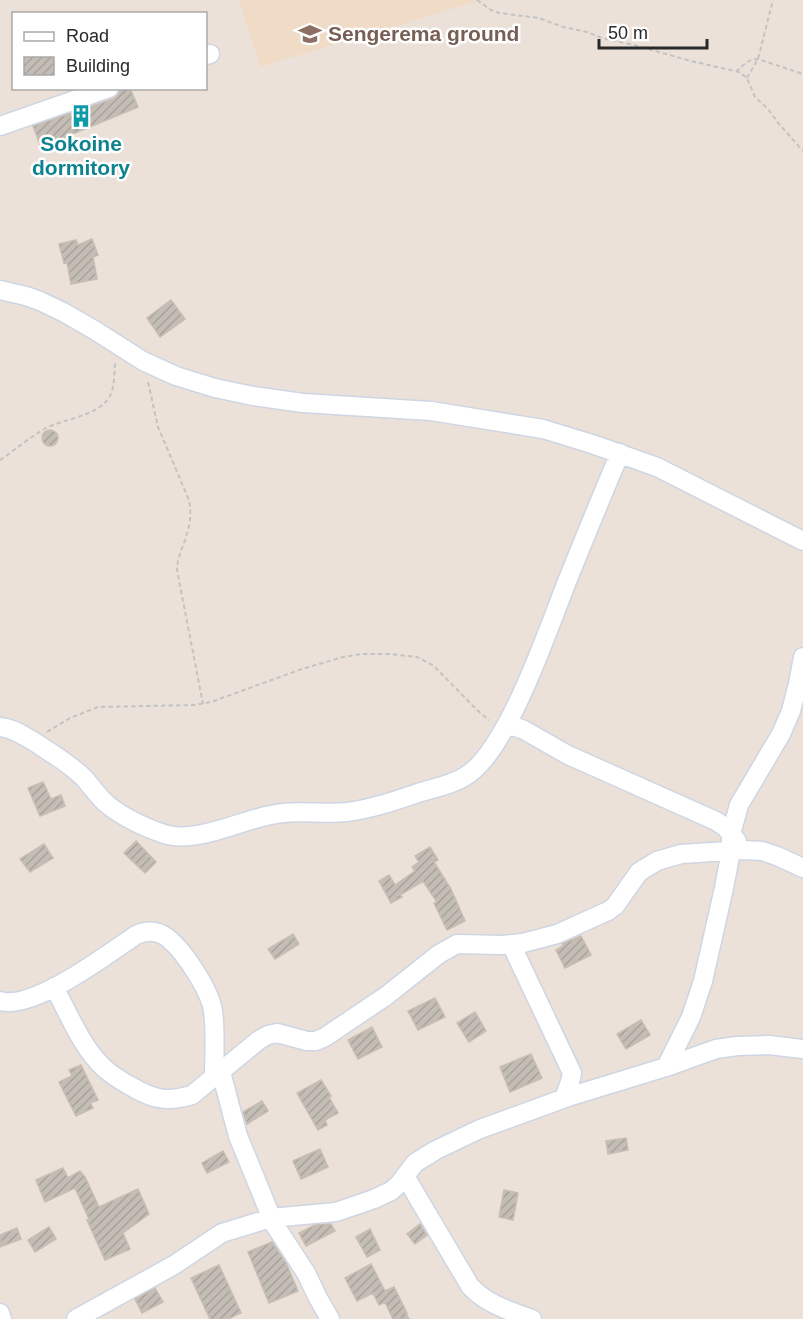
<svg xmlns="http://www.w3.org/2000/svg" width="803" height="1319" font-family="Arial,sans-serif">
<defs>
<pattern id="building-hatch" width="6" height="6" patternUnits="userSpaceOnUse" patternTransform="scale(1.5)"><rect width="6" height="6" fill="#c4bdb5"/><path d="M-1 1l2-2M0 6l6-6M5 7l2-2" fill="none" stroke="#a8a29c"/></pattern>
</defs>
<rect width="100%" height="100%" fill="#ece1d9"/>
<!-- education -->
<path fill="#f0dcc6" d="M239,0H482L260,67Z"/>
<!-- building -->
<path fill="url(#building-hatch)" stroke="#c8bdb2" stroke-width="1.5" d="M120,88H130L138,107L41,147L33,126L113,99L118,95Z
M92,239L98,255L93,257L97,279L71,284L67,262L64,263L59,244L76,240L78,245Z
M171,300L185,319L160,337L147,318Z
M42 438a8 8 0 1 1 16 0a8 8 0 1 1-16 0Z
M43,782L51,799L61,795L65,806L40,816L28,788Z
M136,841L156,862L145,873L124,853Z
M44,844L53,858L30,872L20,859Z
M430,847L438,860L434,862L451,889L465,921L447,930L434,903L437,902L423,881L400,895L402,897L391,903L379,881L389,875L395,885L415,871L412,867L419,862L415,856Z
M293,934L299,944L275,959L268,949Z
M581,936L591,955L565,968L556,950L563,946L562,944Z
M435,998L445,1017L418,1030L408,1011Z
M475,1012L486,1031L469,1042L457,1023Z
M641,1020L650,1035L626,1049L617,1034Z
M372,1027L382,1047L358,1059L348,1040Z
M531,1054L542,1078L510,1092L500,1067Z
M81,1065L98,1100L90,1103L93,1108L76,1116L59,1082L72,1076L69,1070Z
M321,1080L331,1096L329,1097L338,1113L325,1120L327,1125L318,1130L297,1093Z
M262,1101L268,1111L247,1124L243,1112Z
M626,1138L628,1150L608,1154L606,1141Z
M320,1149L328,1167L301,1179L293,1161Z
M223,1151L229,1162L207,1173L202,1163Z
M63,1168L68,1178L80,1171L85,1177L99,1207L138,1189L149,1214L123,1233L130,1249L105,1260L87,1220L89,1219L75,1188L45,1202L36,1180Z
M504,1190L518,1193L513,1220L499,1217Z
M331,1224L335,1231L306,1246L299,1233L315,1225Z
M420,1224L427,1235L415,1244L407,1234Z
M49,1227L56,1239L35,1252L28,1240Z
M17,1228L21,1239L0,1247V1235Z
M370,1229L380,1250L367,1257L356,1237Z
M272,1242L286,1263L298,1291L269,1303L248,1252Z
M371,1264L385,1291L394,1287L407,1313H406L409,1319H393L385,1302L379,1305L373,1293L357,1301L345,1278Z
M219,1265L241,1313L228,1319H210L191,1278Z
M155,1288L163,1302L142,1313L135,1299Z"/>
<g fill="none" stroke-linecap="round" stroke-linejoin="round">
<!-- minor casing -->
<g stroke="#ced5e3" stroke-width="21">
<path id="minor" d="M206,55L210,54
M0,126L109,88
M0,290L26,296L40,301L63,312L96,331L143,361L176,376L215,388L253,396L303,403L431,411L543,429L592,444L657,467L803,541
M507,726L516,727L524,730L568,755L716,821L725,827L737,841
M0,727C13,728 22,735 33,741C51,753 69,763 84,778C92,787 99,798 108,805C124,818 144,827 164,834C199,845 247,816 283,813C304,811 326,814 347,812C372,809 397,800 421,792C435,788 451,785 464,777C507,754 549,626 568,579C585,537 602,495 620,453
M511,944L572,1073L570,1082L564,1098
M54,987C69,1014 81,1046 103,1067C112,1076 123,1082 134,1088C155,1100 168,1102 192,1095L259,1040L268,1035L277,1033L307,1041H316L325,1037L386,996L439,954L457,944L501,945L523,943L557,934L608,911L615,906L639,872L657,861L681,854L743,850L762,851L777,856L803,868
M0,1001C33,1011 108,954 136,935C145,931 154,930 163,935C181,945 210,990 213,1011C216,1033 214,1055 214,1077
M666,1067L691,1017L703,981L724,888L731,851V834L739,805L781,734L791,711L798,684L803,657
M221,1072L238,1136L274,1224L306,1273L318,1298L330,1319
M405,1176L470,1286C486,1304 510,1311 532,1319
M0,1313L2,1319
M76,1319L174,1265L222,1233L271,1218L336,1212L374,1199L391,1191L399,1184L415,1163L436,1150L480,1129L568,1097L666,1067L716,1049L737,1046L769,1045L803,1049"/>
</g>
<!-- path -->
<path stroke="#c3c3c3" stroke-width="2" stroke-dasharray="4.5 3" stroke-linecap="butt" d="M477,0L491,10L499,13L539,18L563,27L587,32L602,38L630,44L691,61L739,72L747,78L755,97L768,109L779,124L803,151
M736,72C743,65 748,59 758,59L803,74
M747,78L758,59L773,0
M148,382L158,427L189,500C191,511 191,522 187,533C184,546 177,557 177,570L203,704
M0,460C15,450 30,437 46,428C64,419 96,416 108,399C115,390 114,374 115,363
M47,732L70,718L98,707L194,705L211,702L302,669L343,657L361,654H390L417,657L434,666L477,710L489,720"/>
<!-- minor -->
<use href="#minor" stroke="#fff" stroke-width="18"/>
</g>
<!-- icons -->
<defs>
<g id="school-bare" transform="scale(1.8)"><path d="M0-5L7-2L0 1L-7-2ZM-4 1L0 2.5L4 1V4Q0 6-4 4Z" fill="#8d6e63" stroke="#fff" stroke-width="2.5" paint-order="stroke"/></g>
<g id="building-bare" transform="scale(1.8)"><path d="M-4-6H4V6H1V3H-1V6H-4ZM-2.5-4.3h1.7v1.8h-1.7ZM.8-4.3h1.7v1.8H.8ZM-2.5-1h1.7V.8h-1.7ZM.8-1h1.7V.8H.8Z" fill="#0f9aa8" stroke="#fff" stroke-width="2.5" paint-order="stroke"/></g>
</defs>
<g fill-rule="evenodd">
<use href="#school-bare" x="310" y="34"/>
<use href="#building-bare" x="81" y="116"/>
</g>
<g text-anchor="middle" stroke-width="5" stroke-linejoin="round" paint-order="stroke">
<!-- education labels -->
<g font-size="21" font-weight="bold" fill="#785e54" stroke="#fff" text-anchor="start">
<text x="328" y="41">Sengerema ground</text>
</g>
<!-- culture labels -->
<g font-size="21" font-weight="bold" fill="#0d838f" stroke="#fff">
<text x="81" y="151">Sokoine<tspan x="81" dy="24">dormitory</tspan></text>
</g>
</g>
<!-- legend -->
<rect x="12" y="12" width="195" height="78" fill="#ffffff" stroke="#a9a9a9" stroke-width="1.5"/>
<rect x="24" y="32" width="30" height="9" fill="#ffffff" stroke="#a9a9a9" stroke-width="1.5"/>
<text x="66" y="42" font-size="18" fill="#292929">Road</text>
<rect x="24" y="57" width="30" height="18" fill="url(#building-hatch)" stroke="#a9a9a9" stroke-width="1.5"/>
<text x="66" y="72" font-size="18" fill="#292929">Building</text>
<!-- scale -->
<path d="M599 39v9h108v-9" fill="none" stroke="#292929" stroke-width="3"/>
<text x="608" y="39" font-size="18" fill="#292929" stroke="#ffffff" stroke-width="4.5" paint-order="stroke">50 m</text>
</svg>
